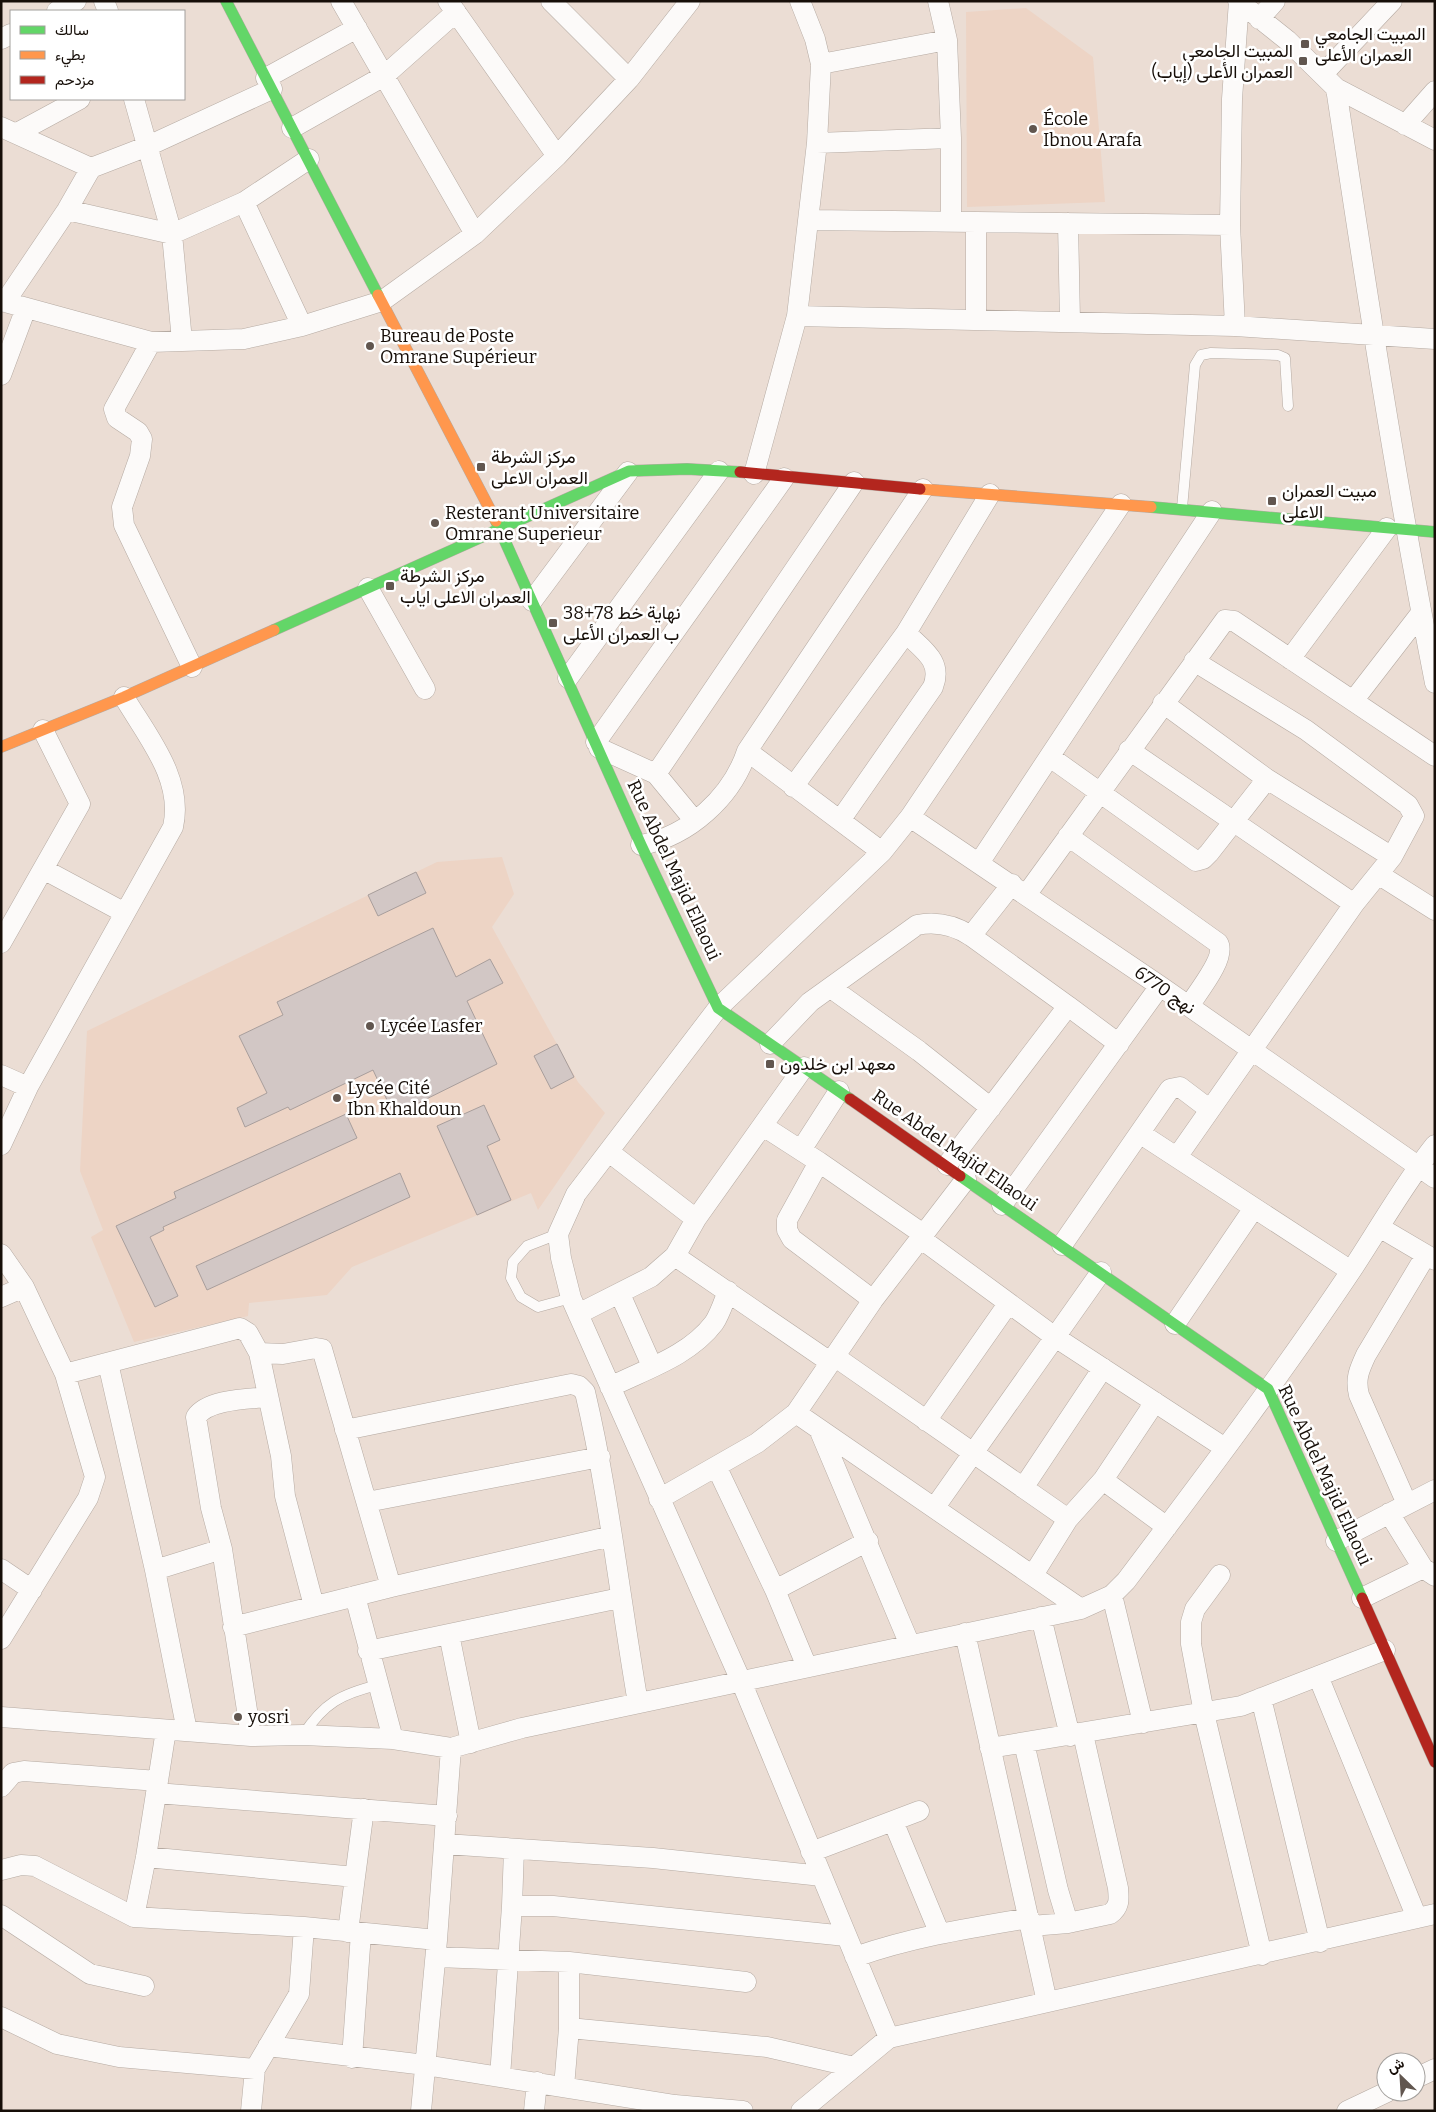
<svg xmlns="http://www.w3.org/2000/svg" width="1436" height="2112" font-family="Bitter,Vazirmatn,serif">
<rect width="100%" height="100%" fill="#ebddd4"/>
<!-- built -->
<path fill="#edd4c5" d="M1026,8L1093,57L1105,202L967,207L966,12Z
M502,857L514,894L492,927L578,1082L605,1113L538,1210L531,1193L352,1267L327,1295L249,1303L248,1316L134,1342L91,1237L103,1230L80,1171L87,1031L437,862Z"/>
<!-- building -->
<path fill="#d2c7c5" stroke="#a89e9c" d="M416,872L426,893L378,916L368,895Z
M433,928L456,977L490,959L503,983L467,1001L497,1064L394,1115L373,1070L290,1110L288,1107L245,1127L237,1108L267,1093L239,1036L283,1015L277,1002Z
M557,1044L574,1077L551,1089L534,1056Z
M484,1105L500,1140L487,1146L511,1200L477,1215L437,1126Z
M346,1114L357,1138L163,1227L164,1230L150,1237L178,1296L155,1307L116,1226L176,1198L174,1192Z
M400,1173L410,1197L207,1290L196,1266Z"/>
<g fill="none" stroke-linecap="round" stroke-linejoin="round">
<!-- lane casing -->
<g stroke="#b5aaa2" stroke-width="11">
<path id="lane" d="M1182,508L1195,365L1201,355L1211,353L1278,355L1285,358L1288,406
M558,1234L527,1246L513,1262L511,1278L521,1297L538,1307L571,1298
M303,1735C324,1703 341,1694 378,1685"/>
</g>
<!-- street casing -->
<g stroke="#b5aaa2" stroke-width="21">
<path id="street" d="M104,1L108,11
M341,1L475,234
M448,1L557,156
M551,1L629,79
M938,1L947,40L951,138V222
M1238,1L1287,40L1336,88L1435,140
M57,11L76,1
M1259,19L1275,1
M1,39L11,34
M821,64L947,40
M1323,74L1392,1
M266,78L357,28
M1336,88C1366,287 1396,485 1435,683
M134,99L172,234L182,341
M1405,125L1435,91
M1,127L91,168L148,146L272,89
M292,128L384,76L456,12
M17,133L80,99
M817,143L951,138
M244,202L302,326
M67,210L172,234L244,202L309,159
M810,220L1230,225
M976,222V319
M1068,223L1070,321
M1,301L151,342L244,339L302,326L382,301L475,234L557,156L629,79L690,1
M5,302L67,210L91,168
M797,316L1235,326L1435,339
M1235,326L1230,225L1232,99L1239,1
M151,342L114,409L117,418L138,432L142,439L140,456L122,507L124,525L192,667
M1,375L26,308
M754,474L797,316L817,143L821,64L815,39L800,1
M368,588L425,689
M532,601L628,472
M1290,659L1387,528
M568,678L719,471
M1353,701L1421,613
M1163,703L1267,779L1392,857
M596,742L784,478
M599,748L656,774L694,820
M1129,750L1354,904
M747,751L882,852
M1050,757L1196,861L1203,859L1209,853L1267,779
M656,774L854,482
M793,787L906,633L990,494
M910,817L1160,986L1435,1178
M841,819L933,687C943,661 923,650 906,633
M1068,836L1218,943C1227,957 1197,993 1189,1006
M641,845C689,836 732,797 747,751L923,489
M979,863L1212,511
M43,869L125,913
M1378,874L1435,910
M1026,895L1225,620L1234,621L1435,756
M971,936L1068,1006
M1,943L80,804L43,730
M831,988L919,1051L991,1108
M770,1044L810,1002L917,925C937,921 954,925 971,936L1012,884
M804,1067L696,1219L675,1256L830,1362
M1,1075L28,1087
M763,1126L819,1162L787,1220V1230L792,1239L873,1300
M1141,1134L1351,1271
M1,1145L28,1087L173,827C184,779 147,736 124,697
M801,1150L839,1091
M609,1152L696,1219
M1177,1157L1354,904L1392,857L1414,816L1408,805L1306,730L1194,661
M819,1162L923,1234
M947,1165L1068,1006L1119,1044
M1002,1205L1160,986
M1379,1227L1435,1260
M920,1238L1055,1337L1225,1448
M1062,1245L1170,1089L1180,1087L1209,1109
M1,1254L24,1287L65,1374L95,1477L88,1498L1,1639
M620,1294L652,1366
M1,1297L24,1287
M578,1314L651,1277L675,1256
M1175,1324L1254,1208
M259,1353L281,1456L285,1496L314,1606
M834,1356L1068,1519
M108,1363L155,1570L187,1731
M65,1374L240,1328L248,1333L259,1353L283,1354L316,1348L322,1349L391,1587L612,1536
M610,1387C646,1369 689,1356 714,1323C720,1314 724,1301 728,1291
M796,1413L1081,1609
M926,1421L1008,1304
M819,1429L910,1645
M345,1430L571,1384L579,1386L585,1392C609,1494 620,1599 638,1703
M717,1468L775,1590L807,1667
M1103,1480L1167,1527
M1023,1488L1103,1368
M659,1499L757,1443L796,1413L873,1300L966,1179
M367,1502L600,1457
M1407,1504L1359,1395C1355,1379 1359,1370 1366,1355L1426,1255
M935,1507L1101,1272
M1389,1513L1423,1568
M1336,1541L1435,1490
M1,1569L32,1590
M155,1570L222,1549
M1033,1575L1068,1519L1103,1480L1155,1402
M1220,1575L1195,1609L1191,1622V1644L1204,1713L1262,1955
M775,1590L868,1541
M1112,1595L1143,1723
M355,1596L393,1739
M1362,1598L1423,1568L1435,1576
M1041,1617L1070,1736
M233,1627L391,1587
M965,1633L1047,2002
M449,1634L471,1743
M368,1651L620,1598
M1318,1676L1417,1918
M1261,1698L1320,1942
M1,1717L251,1736L303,1735L393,1739L451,1748L522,1728L1081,1609L1112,1595L1126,1581C1203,1479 1280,1377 1351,1271C1379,1229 1403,1185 1435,1145
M251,1736L222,1549L211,1508L196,1417C208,1399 249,1399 268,1397
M1024,1743L1058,1890L1068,1923L1031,1926
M990,1748L1241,1706L1385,1650
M1,1787L13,1773L24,1771L158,1781
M156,1793L447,1816
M893,1821L939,1932
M445,1844L653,1858L822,1876
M514,1849L512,1906H553L846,1936
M811,1852L919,1811
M146,1857L355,1877L364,1809
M1,1870L21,1865L35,1866L134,1917L304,1927L437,1940
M1,1915L90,1974L144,1986
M134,1917L146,1857L166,1730
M1068,1923L1110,1914C1120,1907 1119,1899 1118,1888L1083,1734
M348,1932L355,1877
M436,1957L569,1962L746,1982
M855,1957C912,1937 969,1928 1029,1918
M569,1962V2028L767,2047L854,2067
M1,2017L57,2044L119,2057L255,2069
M889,2038L741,1681L571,1298L561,1258L558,1234L576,1194L718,1008L882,852L910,817L1121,504
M268,2046L425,2065L675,2105L743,2111
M352,2058L361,1933
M500,2077L512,1906
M1416,2078L1435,2069
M564,2087L569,2028
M251,2111L255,2069L299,1994L304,1927
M421,2111L437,1940L451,1748
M534,2111L537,2082
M801,2111L889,2038L1435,1914
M1347,2111L1387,2092"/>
</g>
<!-- fast casing -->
<g stroke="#b5aaa2" stroke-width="12">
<path id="fast" d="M226,1L378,295
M1151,507L1435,532
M496,521L641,845L718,1008L850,1099
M274,630L629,471L687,469L740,472
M960,1176L1268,1389L1362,1598"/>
</g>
<!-- slow casing -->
<g stroke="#b5aaa2" stroke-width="12">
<path id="slow" d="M378,295L496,521
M920,489L1151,507
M1,747L124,697L274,630"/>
</g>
<!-- jam casing -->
<g stroke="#b5aaa2" stroke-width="12">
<path id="jam" d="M740,472L920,489
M850,1099L960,1176
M1362,1598L1435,1762"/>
</g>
<!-- lane -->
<use href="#lane" stroke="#fcfaf9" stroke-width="10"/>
<!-- street -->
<use href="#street" stroke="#fcfaf9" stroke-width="20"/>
<!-- fast -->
<use href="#fast" stroke="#63d668" stroke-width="11"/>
<!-- slow -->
<use href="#slow" stroke="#ff974d" stroke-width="11"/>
<!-- jam -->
<use href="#jam" stroke="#b3261e" stroke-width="11"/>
</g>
<!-- markers -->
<g fill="#61564f" stroke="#fff" stroke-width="2">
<rect x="1300" y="39" width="10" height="10" rx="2.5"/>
<rect x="1298" y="56" width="10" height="10" rx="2.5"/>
<circle cx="1033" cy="129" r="5"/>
<circle cx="370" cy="346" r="5"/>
<rect x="476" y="462" width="10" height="10" rx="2.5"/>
<rect x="1267" y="496" width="10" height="10" rx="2.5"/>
<circle cx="435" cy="523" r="5"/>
<rect x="385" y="581" width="10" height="10" rx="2.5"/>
<rect x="548" y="618" width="10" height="10" rx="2.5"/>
<circle cx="370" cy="1026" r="5"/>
<rect x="765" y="1059" width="10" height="10" rx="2.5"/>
<circle cx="337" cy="1098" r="5"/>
<circle cx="238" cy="1717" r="5"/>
</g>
<g text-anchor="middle" stroke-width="5" stroke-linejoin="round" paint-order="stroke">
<!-- poi labels -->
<g font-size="18" fill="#160e08" stroke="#fff" text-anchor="start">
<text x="1315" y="40">المبيت الجامعي<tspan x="1315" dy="21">العمران الأعلى</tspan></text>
<text x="1293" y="57" text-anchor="end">المبيت الجامعي<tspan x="1293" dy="21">العمران الأعلى (إياب)</tspan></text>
<text x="1043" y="125">École<tspan x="1043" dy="21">Ibnou Arafa</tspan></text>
<text x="380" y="342">Bureau de Poste<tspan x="380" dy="21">Omrane Supérieur</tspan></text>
<text x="491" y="463">مركز الشرطة<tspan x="491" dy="21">العمران الاعلى</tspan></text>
<text x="1282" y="497">مبيت العمران<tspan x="1282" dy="21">الاعلى</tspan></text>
<text x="445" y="519">Resterant Universitaire<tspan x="445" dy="21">Omrane Superieur</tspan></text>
<text x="400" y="582">مركز الشرطة<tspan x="400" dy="21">العمران الاعلى اياب</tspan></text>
<text x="563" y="619">نهاية خط 78+38<tspan x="563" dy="21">ب العمران الأعلى</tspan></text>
<text x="380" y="1032">Lycée Lasfer</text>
<text x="780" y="1070">معهد ابن خلدون</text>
<text x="347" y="1094">Lycée Cité<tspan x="347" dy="21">Ibn Khaldoun</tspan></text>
<text x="248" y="1723">yosri</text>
</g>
<!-- street labels -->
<g font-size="18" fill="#160e08" stroke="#fff">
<text transform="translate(674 870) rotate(65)" y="6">Rue Abdel Majid Ellaoui</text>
<text transform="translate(1165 990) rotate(35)" y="6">نهج 6770</text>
<text transform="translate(955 1150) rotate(35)" y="6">Rue Abdel Majid Ellaoui</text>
<text transform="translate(1325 1475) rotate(65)" y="6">Rue Abdel Majid Ellaoui</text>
</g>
</g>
<!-- border -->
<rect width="1436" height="2112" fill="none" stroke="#160e08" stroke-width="5"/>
<!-- legend -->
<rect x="10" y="10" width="175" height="90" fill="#ffffff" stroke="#a29f9c"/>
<rect x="20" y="26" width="25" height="8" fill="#63d668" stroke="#a29f9c"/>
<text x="55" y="35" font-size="15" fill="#160e08">سالك</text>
<rect x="20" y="51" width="25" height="8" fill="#ff974d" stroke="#a29f9c"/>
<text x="55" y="60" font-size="15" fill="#160e08">بطيء</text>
<rect x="20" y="76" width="25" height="8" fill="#b3261e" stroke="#a29f9c"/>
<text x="55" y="85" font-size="15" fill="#160e08">مزدحم</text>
<!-- north arrow -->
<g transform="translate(1401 2077) rotate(335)"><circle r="24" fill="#ffffff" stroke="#a29f9c"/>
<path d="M0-4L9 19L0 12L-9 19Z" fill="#61564f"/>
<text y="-8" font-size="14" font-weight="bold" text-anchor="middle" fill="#160e08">ش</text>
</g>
</svg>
